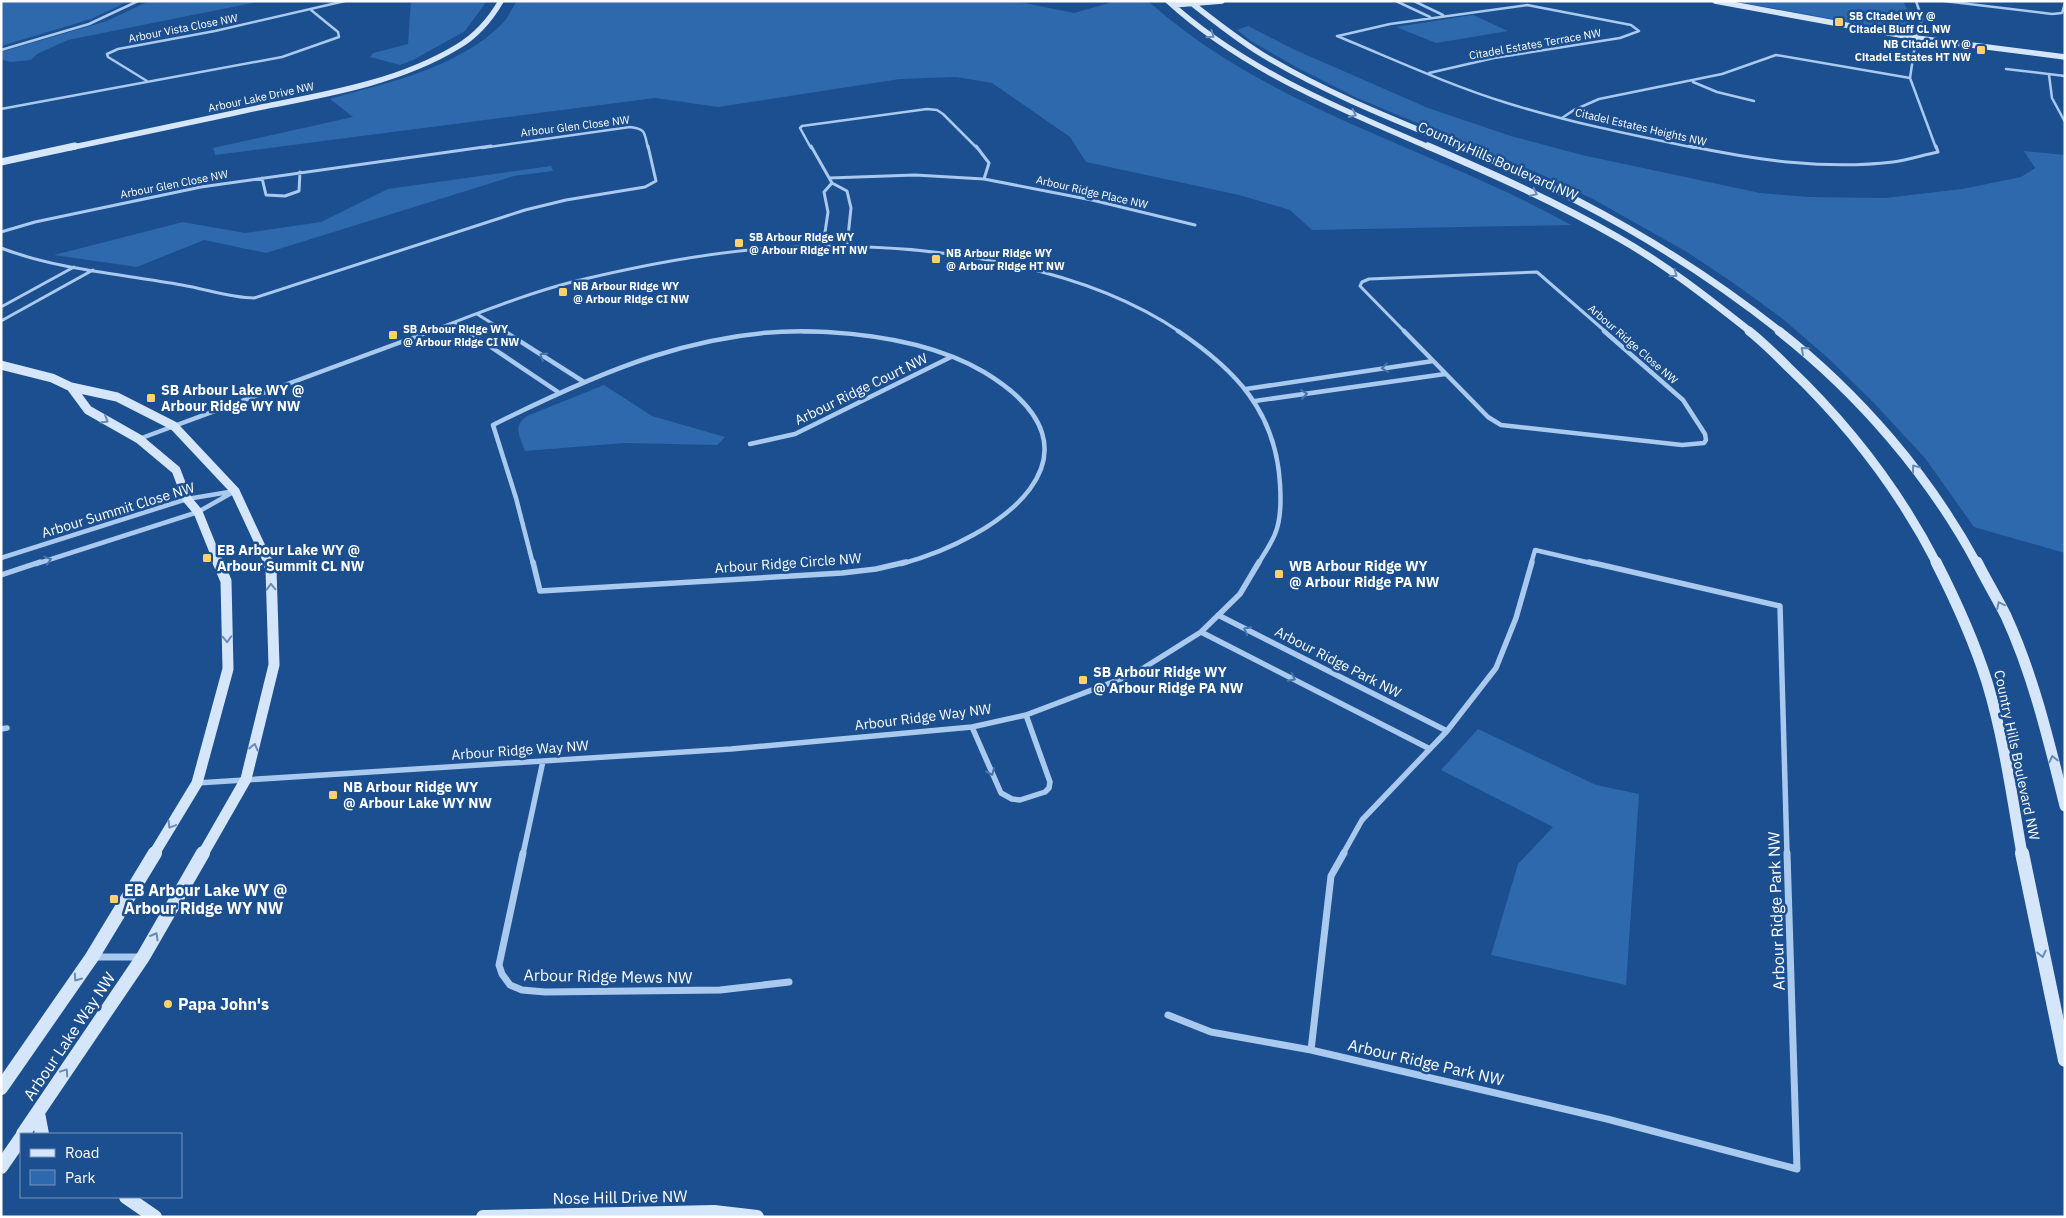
<svg xmlns="http://www.w3.org/2000/svg" width="2066" height="1218" font-family="'IBM Plex Sans',sans-serif">
<rect width="100%" height="100%" fill="#1b4f8f"/>
<!-- green -->
<path fill="#2e69ad" d="M1,1H129L91,19L1,46Z
M149,1H262L68,40L37,54L31,60L10,62L1,59V52L107,21Z
M411,1H487L465,31L413,60L400,65L370,57L373,53L408,44Z
M517,1H1015L1074,13L1116,1H1148C1270,110 1432,147 1571,225L1312,230L1290,210L1239,195L1086,162L1070,137L992,83L956,77L900,79L718,107L655,98L215,155L213,148L353,117L330,99C389,82 456,69 502,24C508,18 512,8 517,1Z
M1745,1H1903L1912,18L1909,29L1894,30L1743,3Z
M1473,15L1508,31L1436,43L1396,27Z
M1248,26L1293,49L1428,108L1511,136L1582,155L1760,193L1808,197L1885,198L1962,189L2021,177L2035,168L2024,151L2065,155V553L1974,527L1925,458L1872,401L1828,358L1783,319L1732,282L1687,252L1593,199L1538,173L1357,98L1296,67L1251,41L1237,30Z
M551,166L553,171L514,176L266,253L204,240L137,267L54,255L183,222L245,233L321,222L388,189Z
M604,385L652,416L725,437L717,445L624,443L525,451C520,436 512,427 527,416Z
M1478,729L1596,785L1639,794L1626,985L1491,955L1518,864L1553,827L1441,770Z"/>
<g fill="none" stroke-linecap="round" stroke-linejoin="round">
<!-- street-far4 -->
<path stroke="#a9c9ee" stroke-width="2.5" d="M1396,1L1430,17
M1414,1L1443,15
M1916,1L1922,19L1916,38L1910,78L1936,148
M1944,1L2052,14L2062,13L2065,3
M1337,36C1393,59 1449,85 1507,103C1568,122 1632,135 1695,148
M1338,36L1390,24L1527,5L1631,25L1639,31L1620,38L1494,58L1429,73
M1,50L89,24L138,1
M2006,69L2065,76
M2049,75L2052,98L2065,122
M147,81L108,57L107,54L118,49L215,31L345,1
M1693,82L1717,92L1754,101
M1,109L282,57L339,37L338,32L311,10
M1562,118L1574,110L1599,99L1722,74L1776,55L1910,78
M482,148L630,127C647,129 644,133 648,148
M811,148L800,128L802,126L927,109L937,110L943,114L977,148"/>
<!-- street-far3 -->
<path stroke="#a9c9ee" stroke-width="3" d="M811,146L832,183L847,191L851,208L847,246
M976,146L989,163L984,179
M1689,146C1756,160 1825,170 1893,162C1908,160 1923,155 1938,152L1936,146
M262,178L266,195L285,196L299,191L300,172
M829,178L915,175L984,179L1092,200L1195,225
M1,232L35,222L201,187L491,146
M823,246L828,212L824,192L832,183
M1,248C58,270 122,274 182,285C206,289 230,298 254,298L525,210L566,200L645,187L656,181L648,146
M1,307L74,267
M477,314L506,332
M1,321L93,270
M455,323L469,332
M428,332C474,315 525,294 572,282C634,267 698,254 761,249C893,239 1068,256 1180,332
M803,332H828
M1405,332L1360,286L1362,282L1369,279L1537,272L1606,332"/>
<!-- street-far2 -->
<path stroke="#a9c9ee" stroke-width="4.5" d="M467,331L558,392
M504,331L584,382
M1178,331C1236,370 1276,412 1280,484C1281,499 1281,520 1275,534C1271,544 1264,554 1258,564
M1404,331L1488,417L1501,425L1682,445L1704,443L1706,440L1705,434L1683,400L1604,331
M1246,389L1433,361
M1255,401L1445,374
M139,439L431,331
M750,444L795,434L951,357
M1,558L187,499L229,492
M36,564L198,512L235,491
M533,564L516,498L493,425C597,373 707,324 827,332C879,335 938,345 984,372C1120,454 998,538 901,564
M1531,564L1535,550L1595,564"/>
<!-- street-far1 -->
<path stroke="#a9c9ee" stroke-width="5.5" d="M533,562L540,591L842,573L876,569L906,562
M1589,562L1780,606L1787,854
M1,575L40,562
M1218,615L1447,731
M1201,632L1430,749
M972,727L1001,793L1012,799L1020,800L1045,792L1049,788L1050,782L1026,715
M1,729L7,728
M197,783L731,749L972,727L1026,715L1134,674L1201,632L1240,594L1259,562
M523,854L543,761
M1343,854L1362,820L1447,731L1496,668L1516,618L1532,562"/>
<!-- street -->
<path stroke="#a9c9ee" stroke-width="7" d="M523,853L499,965L502,974L510,985L522,990L545,992L720,990L789,982
M1344,853L1331,876L1311,1050L1607,1119L1797,1169L1787,853
M93,957H140
M1168,1015L1211,1032L1311,1050"/>
<!-- secondary-far4 -->
<path stroke="#d6e6fa" stroke-width="5.5" d="M1168,1C1242,69 1340,109 1431,148
M1189,1C1213,20 1237,39 1263,55C1326,93 1395,120 1463,148
M1715,1L1916,38L2065,57
M1173,5L1222,1
M69,148C134,134 198,121 262,107C328,94 399,82 457,47C476,36 490,20 501,1"/>
<!-- secondary-far3 -->
<path stroke="#d6e6fa" stroke-width="7" d="M1428,146C1493,174 1556,202 1617,237C1665,264 1708,298 1751,332
M1460,146C1577,195 1681,253 1781,332
M1,162L75,146"/>
<!-- secondary-far2 -->
<path stroke="#d6e6fa" stroke-width="9" d="M1749,331C1763,342 1776,355 1788,367C1848,424 1899,490 1937,564
M1779,331C1859,394 1929,475 1977,564
M1,365L52,378L71,387L117,397L174,426L235,491L269,564
M71,387L88,410L139,439L176,470L187,499L198,512L219,564"/>
<!-- secondary-far1 -->
<path stroke="#d6e6fa" stroke-width="11" d="M1936,562C1956,601 1974,641 1987,682C2004,738 2012,797 2022,854
M1977,562C1986,580 1997,598 2006,616C2034,677 2049,742 2065,806
M154,854L197,783L228,669L226,581L218,562
M203,854L246,779L274,665L271,569L268,562"/>
<!-- secondary -->
<path stroke="#d6e6fa" stroke-width="14" d="M2022,853L2065,1060
M1,1088L92,957L155,853
M38,1113L42,1134
M23,1134L143,957L203,853
M1,1167L21,1138
M126,1197L155,1217
M483,1217L714,1212L757,1217"/>
</g>
<!-- one-way arrows -->
<defs><path id="oneway-chevron" d="M-2-3.5L2.5 0L-2 3.5" fill="none" stroke-width="1.6" stroke-linecap="round" stroke-linejoin="round" transform="scale(1.25)"/></defs>
<g stroke="#668bba">
<use href="#oneway-chevron" transform="translate(1211 35) rotate(35)"/>
<use href="#oneway-chevron" transform="translate(1353 114) rotate(25)"/>
<use href="#oneway-chevron" transform="translate(1534 193) rotate(26)"/>
<use href="#oneway-chevron" transform="translate(1674 274) rotate(34)"/>
<use href="#oneway-chevron" transform="translate(1804 350) rotate(-139)"/>
<use href="#oneway-chevron" transform="translate(105 420) rotate(30)"/>
<use href="#oneway-chevron" transform="translate(1915 468) rotate(-127)"/>
<use href="#oneway-chevron" transform="translate(271 587) rotate(-92)"/>
<use href="#oneway-chevron" transform="translate(2000 605) rotate(-116)"/>
<use href="#oneway-chevron" transform="translate(227 639) rotate(88)"/>
<use href="#oneway-chevron" transform="translate(254 747) rotate(-76)"/>
<use href="#oneway-chevron" transform="translate(2053 759) rotate(-103)"/>
<use href="#oneway-chevron" transform="translate(171 825) rotate(121)"/>
<use href="#oneway-chevron" transform="translate(155 936) rotate(-60)"/>
<use href="#oneway-chevron" transform="translate(2042 954) rotate(78)"/>
<use href="#oneway-chevron" transform="translate(77 978) rotate(125)"/>
<use href="#oneway-chevron" transform="translate(65 1072) rotate(-56)"/>
</g>
<g stroke="#4674ac">
<use href="#oneway-chevron" transform="translate(543 356) rotate(-148)"/>
<use href="#oneway-chevron" transform="translate(1385 368) rotate(172)"/>
<use href="#oneway-chevron" transform="translate(1304 394) rotate(-8)"/>
<use href="#oneway-chevron" transform="translate(48 560) rotate(-18)"/>
<use href="#oneway-chevron" transform="translate(1247 630) rotate(-153)"/>
<use href="#oneway-chevron" transform="translate(1292 678) rotate(27)"/>
<use href="#oneway-chevron" transform="translate(991 772) rotate(66)"/>
</g>
<!-- markers -->
<g fill="#ffd166" stroke="#1b4f8f" stroke-width="2">
<rect x="1834" y="17" width="10" height="10" rx="2.5"/>
<rect x="1976" y="45" width="10" height="10" rx="2.5"/>
<rect x="734" y="238" width="10" height="10" rx="2.5"/>
<rect x="931" y="254" width="10" height="10" rx="2.5"/>
<rect x="558" y="287" width="10" height="10" rx="2.5"/>
<rect x="388" y="330" width="10" height="10" rx="2.5"/>
<rect x="146" y="393" width="10" height="10" rx="2.5"/>
<rect x="202" y="553" width="10" height="10" rx="2.5"/>
<rect x="1274" y="569" width="10" height="10" rx="2.5"/>
<rect x="1078" y="675" width="10" height="10" rx="2.5"/>
<rect x="328" y="790" width="10" height="10" rx="2.5"/>
<rect x="109" y="894" width="10" height="10" rx="2.5"/>
<circle cx="168" cy="1004" r="5"/>
</g>
<g text-anchor="middle" stroke-width="5" stroke-linejoin="round" paint-order="stroke">
<!-- far-poi labels -->
<g font-size="11" font-weight="bold" fill="#fff" stroke="#1b4f8f" text-anchor="start">
<text x="1849" y="20">SB Citadel WY @<tspan x="1849" dy="13">Citadel Bluff CL NW</tspan></text>
<text x="1971" y="48" text-anchor="end">NB Citadel WY @<tspan x="1971" dy="13">Citadel Estates HT NW</tspan></text>
<text x="749" y="241">SB Arbour Ridge WY<tspan x="749" dy="13">@ Arbour Ridge HT NW</tspan></text>
<text x="946" y="257">NB Arbour Ridge WY<tspan x="946" dy="13">@ Arbour Ridge HT NW</tspan></text>
<text x="573" y="290">NB Arbour Ridge WY<tspan x="573" dy="13">@ Arbour Ridge CI NW</tspan></text>
<text x="403" y="333">SB Arbour Ridge WY<tspan x="403" dy="13">@ Arbour Ridge CI NW</tspan></text>
</g>
<!-- far-street labels -->
<g font-size="11" fill="#fff" stroke="#1b4f8f">
<text transform="translate(183 28) rotate(-11)" y="4">Arbour Vista Close NW</text>
<text transform="translate(1535 44) rotate(-10)" y="4">Citadel Estates Terrace NW</text>
<text transform="translate(261 97) rotate(-12)" y="4">Arbour Lake Drive NW</text>
<text transform="translate(575 126) rotate(-7)" y="4">Arbour Glen Close NW</text>
<text transform="translate(1641 127) rotate(13)" y="4">Citadel Estates Heights NW</text>
<text transform="translate(174 184) rotate(-11)" y="4">Arbour Glen Close NW</text>
<text transform="translate(1092 192) rotate(13)" y="4">Arbour Ridge Place NW</text>
<text transform="translate(1633 344) rotate(41)" y="4">Arbour Ridge Close NW</text>
</g>
<!-- street labels -->
<g font-size="14" fill="#fff" stroke="#1b4f8f">
<text transform="translate(1498 161) rotate(24)" y="5">Country Hills Boulevard NW</text>
<text transform="translate(861 389) rotate(-26)" y="5">Arbour Ridge Court NW</text>
<text transform="translate(118 510) rotate(-17)" y="5">Arbour Summit Close NW</text>
<text transform="translate(788 563) rotate(-4)" y="5">Arbour Ridge Circle NW</text>
<text transform="translate(1338 662) rotate(27)" y="5">Arbour Ridge Park NW</text>
<text transform="translate(923 717) rotate(-7)" y="5">Arbour Ridge Way NW</text>
<text transform="translate(520 750) rotate(-4)" y="5">Arbour Ridge Way NW</text>
<text transform="translate(2017 755) rotate(78)" y="5">Country Hills Boulevard NW</text>
</g>
<!-- poi labels -->
<g font-size="14" font-weight="bold" fill="#fff" stroke="#1b4f8f" text-anchor="start">
<text x="161" y="395">SB Arbour Lake WY @<tspan x="161" dy="16">Arbour Ridge WY NW</tspan></text>
<text x="217" y="555">EB Arbour Lake WY @<tspan x="217" dy="16">Arbour Summit CL NW</tspan></text>
<text x="1289" y="571">WB Arbour Ridge WY<tspan x="1289" dy="16">@ Arbour Ridge PA NW</tspan></text>
<text x="1093" y="677">SB Arbour Ridge WY<tspan x="1093" dy="16">@ Arbour Ridge PA NW</tspan></text>
<text x="343" y="792">NB Arbour Ridge WY<tspan x="343" dy="16">@ Arbour Lake WY NW</tspan></text>
</g>
<!-- near-poi labels -->
<g font-size="16" font-weight="bold" fill="#fff" stroke="#1b4f8f" text-anchor="start">
<text x="124" y="896">EB Arbour Lake WY @<tspan x="124" dy="18">Arbour Ridge WY NW</tspan></text>
<text x="178" y="1010">Papa John's</text>
</g>
<!-- near-street labels -->
<g font-size="16" fill="#fff" stroke="#1b4f8f">
<text transform="translate(1776 911) rotate(-92)" y="6">Arbour Ridge Park NW</text>
<text transform="translate(608 976) rotate(1)" y="6">Arbour Ridge Mews NW</text>
<text transform="translate(69 1036) rotate(-56)" y="6">Arbour Lake Way NW</text>
<text transform="translate(1426 1062) rotate(13)" y="6">Arbour Ridge Park NW</text>
<text transform="translate(620 1197) rotate(-1)" y="6">Nose Hill Drive NW</text>
</g>
</g>
<!-- border -->
<rect width="2066" height="1218" fill="none" stroke="#ffffff" stroke-width="5"/>
<!-- legend -->
<rect x="20" y="1133" width="162" height="65" fill="#1b4f8f" stroke="#7695bc"/>
<rect x="30" y="1149" width="25" height="8" fill="#d6e6fa" stroke="#7695bc"/>
<text x="65" y="1158" font-size="15" fill="#ffffff">Road</text>
<rect x="30" y="1170" width="25" height="15" fill="#2e69ad" stroke="#7695bc"/>
<text x="65" y="1183" font-size="15" fill="#ffffff">Park</text>
</svg>
